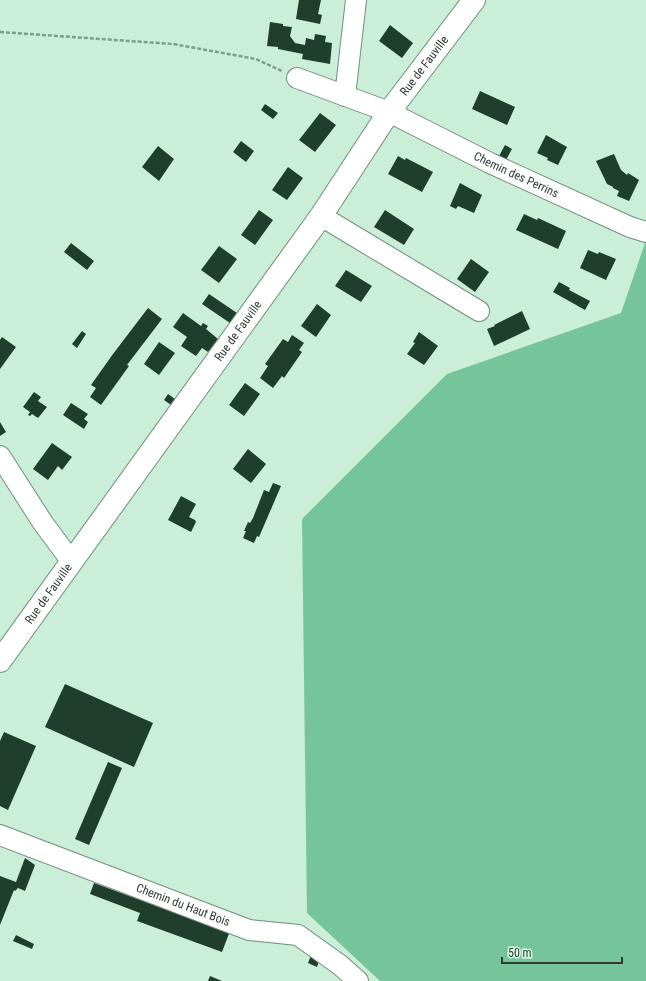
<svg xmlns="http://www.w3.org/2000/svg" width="646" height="981" font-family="'Roboto Condensed',sans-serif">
<rect width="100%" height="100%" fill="#caeed8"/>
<!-- green -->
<path fill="#76c59a" d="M646,240V981H380L307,913L302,519L447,374L621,313Z"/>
<!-- building -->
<path fill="#203e2d" d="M299,0H321L318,14L322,15L320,24L296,19Z
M270,22L283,24V26L292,27L290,36L295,43L305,45L306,38L314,40L315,34L326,36L325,42L332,43L330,64L302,59L303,54L278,49V47L267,46Z
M390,25L413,43L402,58L379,41Z
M480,91L515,107L507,125L472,109Z
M265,104L278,113L273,119L261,110Z
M320,113L336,125L315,152L299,140Z
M546,135L567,147L558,165L547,160L548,158L537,153Z
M241,141L254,151L246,162L233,152Z
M505,145L512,149L506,160L499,156Z
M158,146L174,159L159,181L142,167Z
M614,154L621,170L627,175L628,173L639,180L629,201L617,196L619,191L613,188V187L607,184L596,161Z
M398,156L405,160L406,158L433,172L422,192L388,174Z
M288,167L303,178L287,200L272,190Z
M460,183L482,195L474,213L458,206L456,209L450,206Z
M259,210L273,220L255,245L241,235Z
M385,210L414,229L404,245L374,227Z
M524,214L537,220L538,218L566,231L558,249L516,230Z
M71,243L94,261L87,270L64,252Z
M219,246L237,259L219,283L201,270Z
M588,250L598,254L599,252L616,259L606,280L580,268Z
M471,259L489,272L475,292L457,279Z
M346,270L372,286L361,302L335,286Z
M559,282L570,288L569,290L590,301L585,310L553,292Z
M209,294L237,313L230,323L202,304Z
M317,304L331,315L316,337L301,326Z
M148,308L162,319L127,365L129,366L101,405L90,397L96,388L91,385L113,354Z
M522,311L530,329L494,346L487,329L495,326L494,325Z
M183,313L201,326L203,323L208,326L206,329L218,339L208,352L202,348L196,356L181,346L187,337L173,327Z
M82,331L86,334L77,348L72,344Z
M419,332L438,346L424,365L407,354L415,343L413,342Z
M292,335L304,343L299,350L302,352L284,378L282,376L273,388L260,378L268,366L265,364L283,339L288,342Z
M2,337L16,347L0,369V340Z
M159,342L175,353L159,375L144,364Z
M245,383L260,394L244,416L229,405Z
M34,392L41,397L38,401L47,407L38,418L32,414L30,416L28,415L30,412L23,407Z
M168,394L175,399L171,405L164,400Z
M71,403L88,414L84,419L88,422L84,429L63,415Z
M0,422L6,432L0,436Z
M52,443L72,457L62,470L58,466L48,480L33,469Z
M248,449L266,464L251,483L233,469Z
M273,483L281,486L259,537L257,536L254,543L243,538L246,531H244L248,522L250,523L253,518L264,490L269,492Z
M181,496L196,504L189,517L195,520L196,522L191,532L168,520Z
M65,684L153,723L134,767L45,727Z
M4,732L36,746L8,810L0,806V741Z
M108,762L122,768L89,845L75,839Z
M25,858L35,865L25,891L18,888L15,891L14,890L0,925V876L16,882Z
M94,883L216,928L230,931L222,952L137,921L140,913L90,894Z
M16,935L34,944L32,949L13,941Z
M312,953L320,958L317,967L308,963Z
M210,976L222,981H208Z"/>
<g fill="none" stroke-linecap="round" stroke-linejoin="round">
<!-- minor casing -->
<g stroke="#6e8f7c" stroke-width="22">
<g id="minor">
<path id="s1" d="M297,78L389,112L490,163L630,227L646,232"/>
<path d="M345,96L356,0"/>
<path d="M321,216L479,311"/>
<path d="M0,456L43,523L72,562"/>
<path id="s2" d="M0,835L249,930L298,935L340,965L358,981"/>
</g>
</g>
<!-- major casing -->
<g stroke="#6e8f7c" stroke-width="24">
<g id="major">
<path id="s3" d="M0,661L321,216L389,112L474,0"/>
</g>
</g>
<!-- path -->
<path stroke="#819b8b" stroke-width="2.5" stroke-dasharray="4 2" stroke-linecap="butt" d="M0,32L173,44L256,59L282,71"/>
<!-- minor -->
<use href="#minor" stroke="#fff" stroke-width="20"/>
<!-- major -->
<use href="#major" stroke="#fff" stroke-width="22"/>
</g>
<g text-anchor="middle" stroke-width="4" stroke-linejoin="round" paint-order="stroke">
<!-- street labels -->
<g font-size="12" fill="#2c3a31" stroke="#d7fbe5">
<text dy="4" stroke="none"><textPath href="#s3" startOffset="731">Rue de Fauville</textPath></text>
<text dy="4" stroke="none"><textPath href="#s1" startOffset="240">Chemin des Perrins</textPath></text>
<text dy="4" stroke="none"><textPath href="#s3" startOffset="407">Rue de Fauville</textPath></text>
<text dy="4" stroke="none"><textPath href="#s3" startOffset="83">Rue de Fauville</textPath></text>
<text dy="4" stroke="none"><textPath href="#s2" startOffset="196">Chemin du Haut Bois</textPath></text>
</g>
</g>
<!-- scale -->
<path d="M502 957v6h120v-6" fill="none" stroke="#2c3a31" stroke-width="2"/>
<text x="508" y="957" font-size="12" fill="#2c3a31" stroke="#d7fbe5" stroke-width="3" paint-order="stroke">50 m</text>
</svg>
